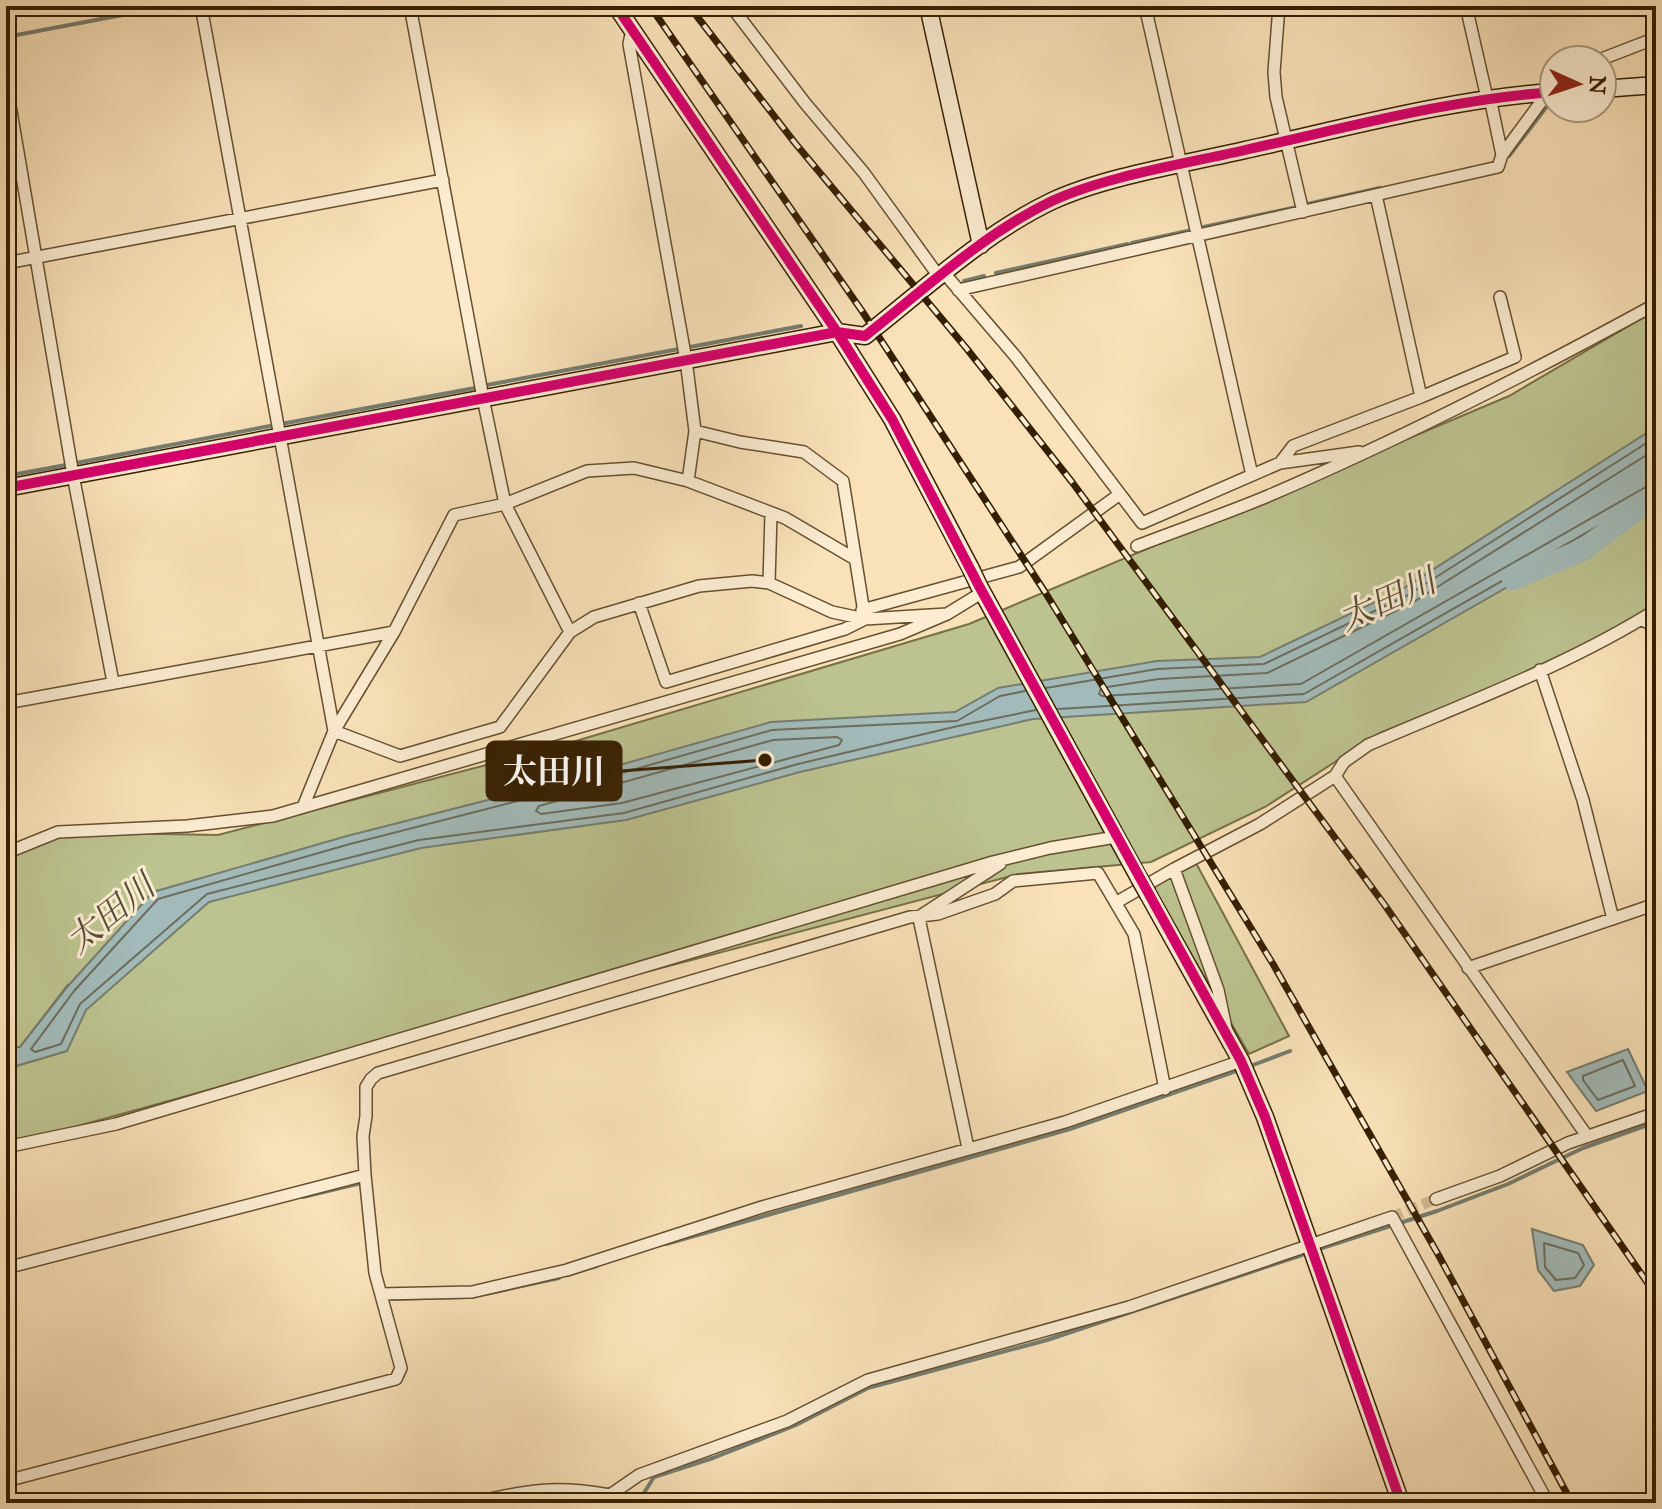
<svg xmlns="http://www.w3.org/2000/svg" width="1662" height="1509" font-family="'IM FELL Great Primer','Noto Serif JP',serif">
<rect width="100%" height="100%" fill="#f9e2b9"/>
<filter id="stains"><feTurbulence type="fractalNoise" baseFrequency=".0025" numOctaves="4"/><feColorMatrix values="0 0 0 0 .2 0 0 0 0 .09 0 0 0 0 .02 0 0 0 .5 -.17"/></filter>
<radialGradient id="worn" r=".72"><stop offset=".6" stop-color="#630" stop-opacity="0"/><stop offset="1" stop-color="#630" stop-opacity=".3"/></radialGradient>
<!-- green -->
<path fill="#bcc390" stroke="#787148" stroke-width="2" d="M1656,310V607L1589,648L1380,733L1265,807L1151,862L1019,874L410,1034L6,1146V1069L67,1051V986L20,1047H6V860L58,832L218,835L559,746L969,624L1509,396Z
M1196,863L1289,1036L1249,1054L1152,887Z"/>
<!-- water -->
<path fill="#a2bbba" stroke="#767d70" stroke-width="2" d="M1656,427V502L1306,702L1033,719L800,772L626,820L421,848L209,902L86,1010L67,1051L6,1069V1047H20L68,986L153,892L347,836L574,778L771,722L955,712L998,688L1157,661L1260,657L1404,588Z
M1628,1049L1648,1091L1596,1111L1567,1072Z
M1532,1229L1583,1245L1594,1265L1580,1286L1554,1291L1538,1270Z"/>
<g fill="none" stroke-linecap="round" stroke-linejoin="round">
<!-- shore -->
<path stroke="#6c6d5e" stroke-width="2" d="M1656,449L1412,603L1267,673L1159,679L1101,688L1099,694L1102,696L1301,684L1644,488L1656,485
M1046,688L1157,669L1264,664L1408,595L1656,437
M1025,691L1000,696L957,721L772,730L576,786L350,844L158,899L74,991L31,1049L35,1052L61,1044L80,1004L207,894L419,840L624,813L798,764L958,726L1036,710
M1058,709L1304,694L1649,497L1656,495
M837,737L842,740L839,745L622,803L541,814L536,811L539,806L773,740Z
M1623,1060L1635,1086L1598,1100L1583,1080V1076Z
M1544,1243L1578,1253L1584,1265L1575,1278L1556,1280L1545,1267Z"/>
<!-- stream -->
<path stroke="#767d70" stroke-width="4" d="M6,37L170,6
M1509,156L1551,101
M1303,205L1380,188
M1199,228L1297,207
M1132,243L1192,230
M996,273L1128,244
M964,281L984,276
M690,347L801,326
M487,385L679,349
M281,424L475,388
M76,463L270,426
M6,476L66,465
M1248,1067L1290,1051
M303,1197L361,1183V1186
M666,1244L1070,1129L1239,1070
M1322,1248L1437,1211L1508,1184L1583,1148L1656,1122
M567,1275L597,1266
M485,1294L559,1278
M386,1299L465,1297
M630,1503L642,1496L654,1477L713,1458L796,1425L868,1388L1047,1340L1302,1255"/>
<!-- river -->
<path stroke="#a2bbba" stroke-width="22" d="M1513,579L1583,550L1656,495"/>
<!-- street-tunnel -->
<path stroke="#d2bb94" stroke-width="11" stroke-dasharray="11 5.5" stroke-linecap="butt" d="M1392,1217L1436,1199"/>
<!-- street casing -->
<g stroke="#66502f" stroke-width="14">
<path id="street" d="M201,6L334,731L400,756L500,727L570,632L594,617L699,586L752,581L769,583L832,612L865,619L947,614
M410,6L483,398L505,504L570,632
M731,6L805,103L864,173L940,278
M1145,6L1252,475
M1279,6L1274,72L1276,97L1303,212
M1466,6L1487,98
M632,29L629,44L686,360L695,431L688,481
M1599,60L1656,38
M6,82L73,475L113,682
M1502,155L1549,91
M1376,195L1421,397
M6,263L443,180
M945,274L1016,357L1142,523L1280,463L1293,446L1421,397L1515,357L1500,297
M958,290L1498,167L1502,155L1490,98
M1280,463L1359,452
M1137,546C1181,529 1225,514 1268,496C1401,439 1530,373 1656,304
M769,583L771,513
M639,603L666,682L845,629L865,619L843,481L804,452L740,442L695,431
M862,610L1019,567L1120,494
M1642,619L1656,628
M1540,670L1583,800L1613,919
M6,703L394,632
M1335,776L1587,1136
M303,807L334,731L394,632L454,515L505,504L587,471L634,468L688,481L785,518L855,559
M6,853L58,832L187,826L273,816L900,634L947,614L983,592
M1174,869L1218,990L1226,1028
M1117,902L1174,869L1260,824L1335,776L1344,762L1368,745C1465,703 1567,666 1656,610
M1468,968L1656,904
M6,1147L116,1124L993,862L1050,848L1116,837
M968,1148L920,923V916L1000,864
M1436,1199L1500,1176L1568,1143L1656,1113
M6,1268L365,1175L363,1136L366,1116V1087L371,1079L378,1073L910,917L938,914L995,894L1013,881L1098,873L1134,934L1165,1089
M381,1294L472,1292L567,1270L762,1207L1065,1122L1241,1061
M6,1481L396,1379L401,1368L375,1273L365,1175
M473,1503C527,1490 555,1485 610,1495L639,1475L787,1421L868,1380L1129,1307L1392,1217L1548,1503"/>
</g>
<!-- secondary casing -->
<g stroke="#351f01" stroke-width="19">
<path id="secondary" d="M616,6L837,332L892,419L971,569
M928,6L981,245
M1602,89L1656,85
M6,488L837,332L865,336C925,289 983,234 1052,201C1106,176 1185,164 1245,150C1346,128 1450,99 1554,92
M979,586L1139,878
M1148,894L1241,1061L1265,1117L1401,1503"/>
</g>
<!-- street -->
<use href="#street" stroke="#fbecd2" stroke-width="11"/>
<!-- secondary -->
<use href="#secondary" stroke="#fbecd2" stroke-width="16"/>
<!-- rail casing -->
<g stroke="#351f01" stroke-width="7">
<path id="rail" d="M650,6L862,311L1045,592L1273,964L1439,1256L1572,1503
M689,6L795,143L967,349L1072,482L1384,904L1656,1295"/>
</g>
<!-- rail -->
<use href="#rail" stroke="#fbecd2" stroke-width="4" stroke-dasharray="12" stroke-linecap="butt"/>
<!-- secondary-bridge casing -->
<g stroke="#351f01" stroke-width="19" stroke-linecap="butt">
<path id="secondary-bridge" d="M971,569L979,586
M1139,878L1148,894"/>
</g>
<!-- secondary-bridge -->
<use href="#secondary-bridge" stroke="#fbecd2" stroke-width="16"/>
<!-- cycleway casing -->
<g stroke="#fbecd2" stroke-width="15">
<path id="cycleway" d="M616,6L837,332L892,419L979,586L1241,1061L1265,1117L1401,1503
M6,488L837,332L865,336C925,289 983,234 1052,201C1106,176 1185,164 1245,150C1346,128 1450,99 1554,92"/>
</g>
<!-- cycleway -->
<use href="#cycleway" stroke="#d6006c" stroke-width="10"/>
</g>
<g text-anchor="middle" stroke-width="6" stroke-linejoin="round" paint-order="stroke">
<!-- water labels -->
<g font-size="34" font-style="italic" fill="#564e38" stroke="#fbecd2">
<text transform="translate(1387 599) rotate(-24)" y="12">太田川</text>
<text transform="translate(110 913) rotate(-39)" y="12">太田川</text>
</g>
</g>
<!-- callouts -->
<path fill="none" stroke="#351f01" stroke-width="3" d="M765 760L621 771"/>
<circle fill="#351f01" stroke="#fbecd2" stroke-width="3" cx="765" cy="760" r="8"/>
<rect fill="#351f01" stroke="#351f01" stroke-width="3" x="487" y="742" width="134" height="58" rx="8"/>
<g font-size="34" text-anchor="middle" font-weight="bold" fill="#fff">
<text x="554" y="783">太田川</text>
</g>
<!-- margin -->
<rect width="1662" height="1509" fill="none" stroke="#f9e2b9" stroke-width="32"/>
<rect x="8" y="8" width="1646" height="1493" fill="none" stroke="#351f01" stroke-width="4"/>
<rect x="16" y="16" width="1630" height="1477" fill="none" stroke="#351f01" stroke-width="2"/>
<!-- north arrow -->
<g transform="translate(1578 84) rotate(93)"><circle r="38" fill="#fbecd2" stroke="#ac9a7e" stroke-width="2"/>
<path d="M0-6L14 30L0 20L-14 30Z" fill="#8f2418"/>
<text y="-12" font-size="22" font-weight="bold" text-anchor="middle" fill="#351f01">N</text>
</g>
<rect width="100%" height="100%" filter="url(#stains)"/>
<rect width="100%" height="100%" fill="url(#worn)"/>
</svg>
